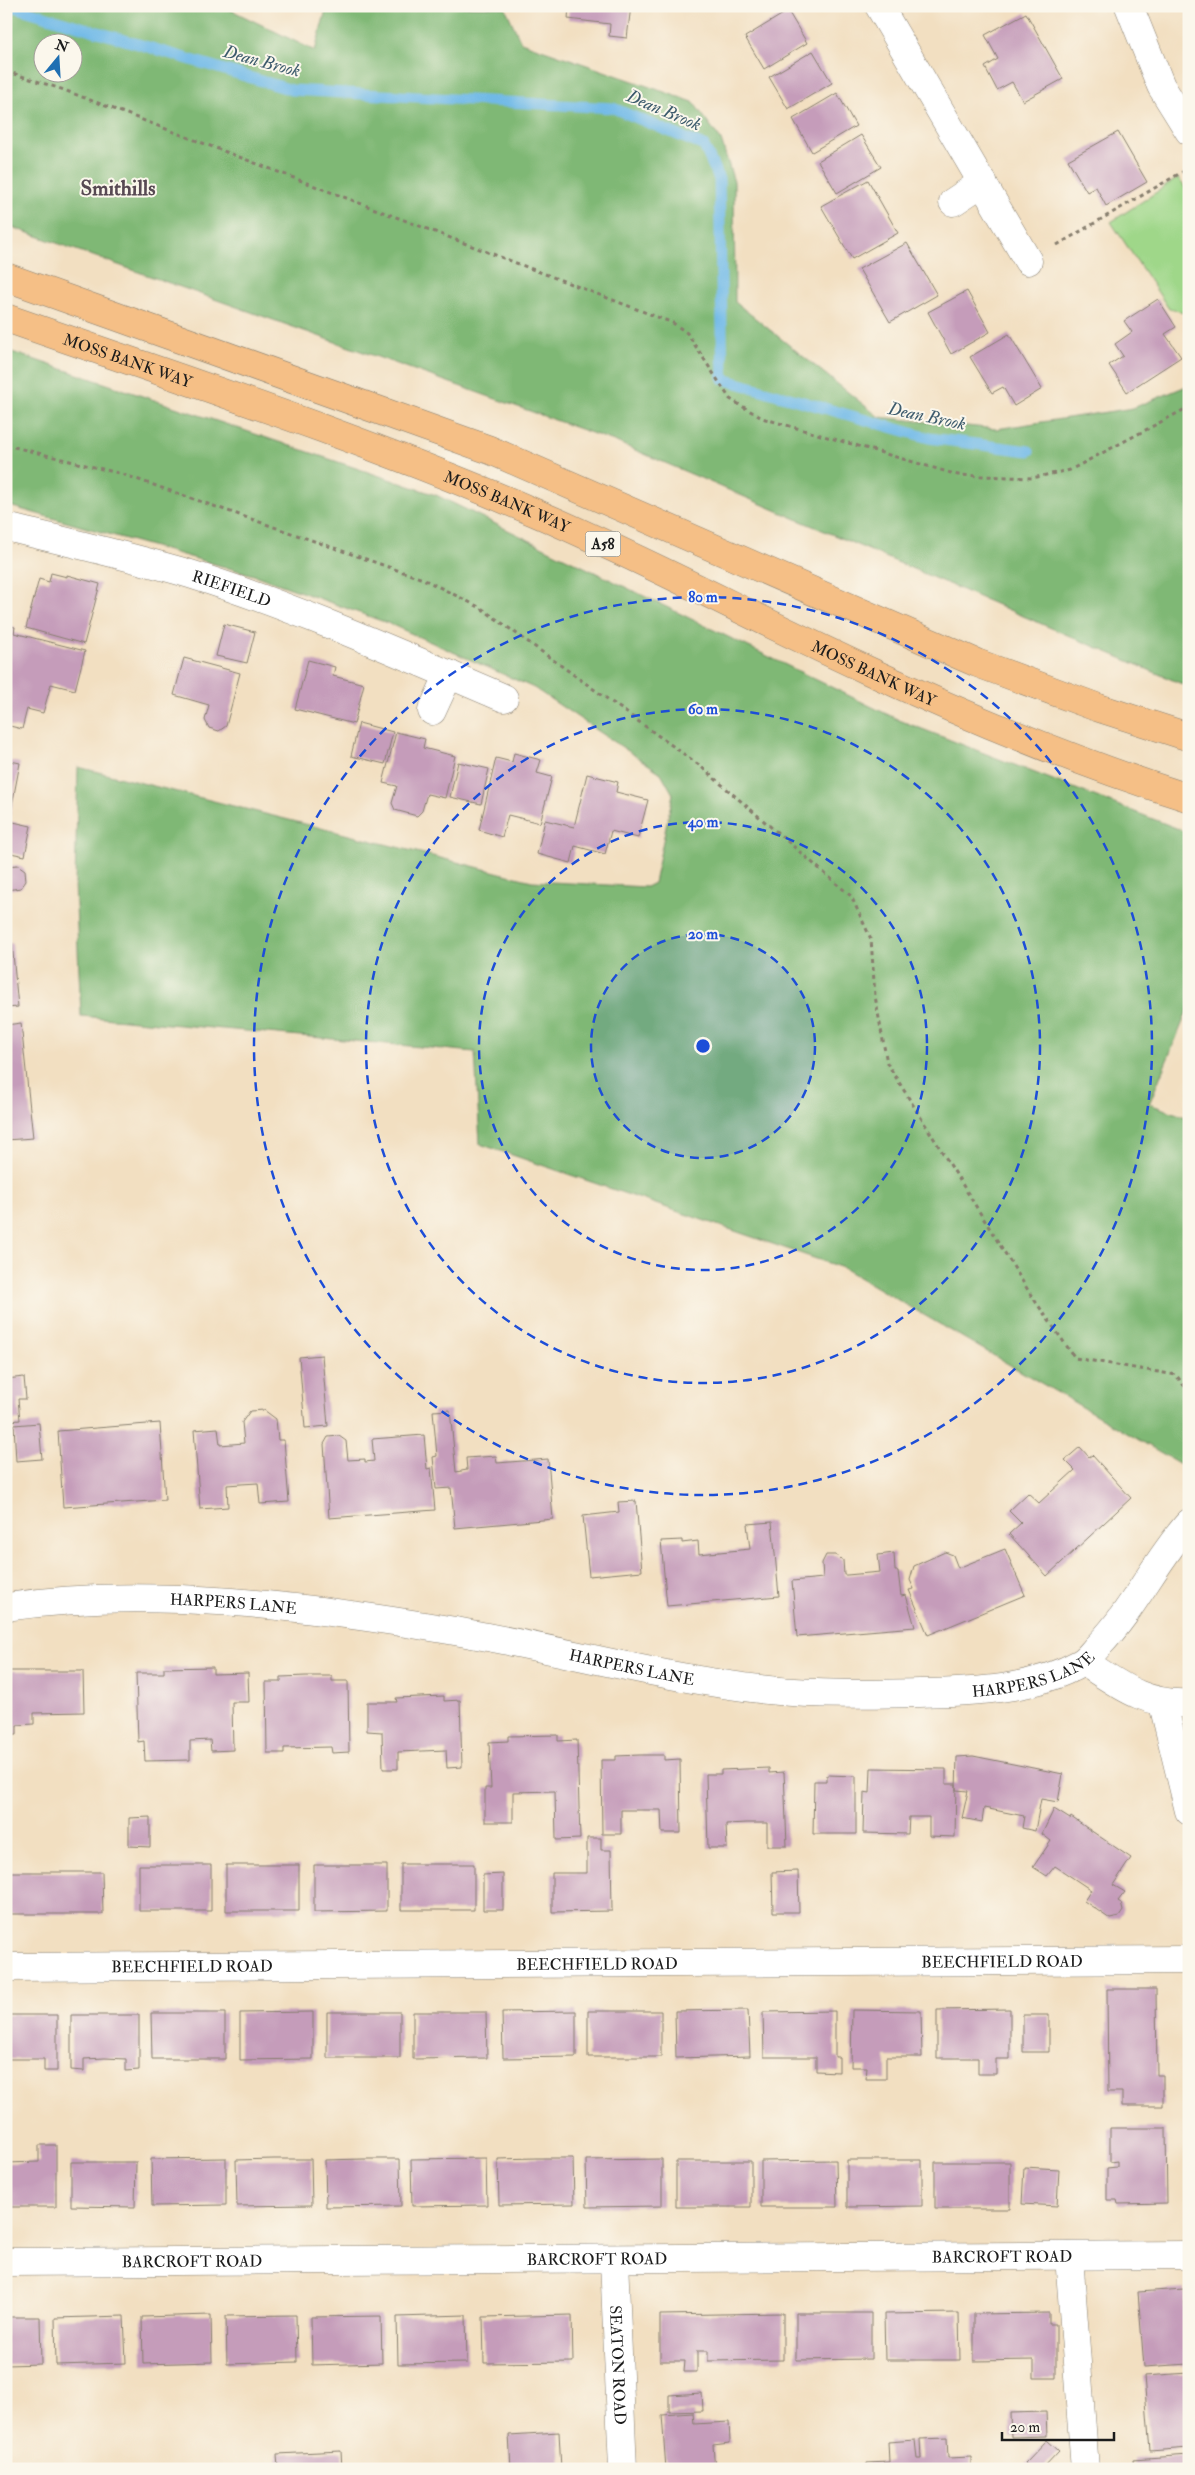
<svg xmlns="http://www.w3.org/2000/svg" width="1195" height="2475" font-family="'IM FELL Double Pica',serif">
<rect width="100%" height="100%" fill="#fbf7ec"/>
<filter id="ink" filterUnits="userSpaceOnUse"><feTurbulence type="fractalNoise" baseFrequency=".02" numOctaves="2"/><feDisplacementMap in="SourceGraphic" scale="10" xChannelSelector="R" yChannelSelector="G"/><feConvolveMatrix kernelMatrix="1 2 1 2 8 2 1 2 1" color-interpolation-filters="sRGB"/></filter>
<filter id="wash" filterUnits="userSpaceOnUse"><feTurbulence type="fractalNoise" baseFrequency=".0096" numOctaves="4" result="noise"/><feDisplacementMap in="SourceGraphic" scale="20" xChannelSelector="R" yChannelSelector="G"/><feGaussianBlur stdDeviation="1.12" result="paint"/><feColorMatrix in="noise" values="0 0 0 0 0 0 0 0 0 0 0 0 0 0 0 0 0 1.4 0 .05"/><feComposite in="paint" operator="in"/></filter>
<g filter="url(#wash)">
<rect width="100%" height="100%" fill="#f2dfc1"/>
<!-- green -->
<path fill="#9fd789" stroke="#5e7a52" d="M1178,178L1189,193V313L1169,309L1111,222Z"/>
<!-- forest -->
<path fill="#7fb875" stroke="#4e6a48" fill-rule="evenodd" d="M6,6H223L315,51L327,6L505,7L521,42L693,102L721,140L734,182L735,302L879,417L996,429L1133,408L1189,385V687L614,441L6,225ZM42,42H72V72H42Z
M6,350L436,495L899,720L1189,833V1007L1149,1104L1189,1118V1469L843,1268L480,1144L475,1052L81,1016L75,883L78,767L532,881L646,887L654,883L673,794L661,773L534,688L390,624L257,576L6,505Z"/>
<g fill="none" stroke-linecap="round" stroke-linejoin="round">
<!-- stream -->
<path stroke="#6fb9e7" stroke-width="11" d="M11,6L292,90L613,108L704,146L719,179L723,379L929,438L1029,451"/>
</g>
<g id="blocks">
<!-- building -->
<path fill="#c59cba" d="M569,6H631L627,38L609,36L610,24L568,19Z
M788,11L807,43L764,69L745,37Z
M1026,13L1063,79L1023,101L1012,82L997,90L985,67L998,59L985,35Z
M813,51L832,83L788,109L769,77Z
M837,93L856,126L812,152L793,119Z
M1118,132L1147,182L1106,206L1096,187L1087,192L1068,160Z
M861,135L881,167L837,193L818,161Z
M868,180L898,233L852,259L821,206Z
M907,243L937,295L890,322L859,269Z
M967,291L990,332L951,354L928,312Z
M1158,299L1176,327L1165,334L1181,357L1127,392L1109,365L1123,356L1115,344L1132,332L1124,321Z
M1009,334L1042,389L1014,406L1003,387L992,393L970,357Z
M51,573L67,577V575L100,584L84,644L26,628L39,579L49,582Z
M224,624L255,632L247,663L216,656Z
M6,625L15,627L14,633L85,651L75,690L51,684L43,713L27,709L22,729L6,725Z
M184,658L240,673L226,726L219,731L209,728L205,720L209,705L174,695Z
M308,660L335,667L333,676L364,684L354,724L295,709Z
M359,723L393,732L385,764L351,756Z
M396,732L425,739L423,748L455,756L445,798L427,794L422,811L417,816L395,810L392,803L397,786L383,783Z
M514,753L541,760L537,773L552,777L540,823L508,815L502,837L479,830L496,758L512,762Z
M6,760L20,763L9,821L31,826L25,856L6,852Z
M458,762L489,769L481,804L450,797Z
M587,774L618,782L616,792L648,800L638,838L611,831L605,854L575,846L571,863L537,854L545,820L574,827Z
M18,865L25,870L26,881L21,888L6,890V866Z
M12,943L18,1007L6,1008V944Z
M21,1023L33,1138L6,1140V1025Z
M322,1355L328,1426L305,1428L299,1357Z
M24,1377L26,1399H18L20,1420L9,1421V1427L6,1428V1379Z
M264,1410L276,1419L278,1440H284L289,1502L260,1504L258,1483L241,1484L227,1485L228,1507L200,1509L194,1430L218,1428L220,1445L244,1443L242,1422L250,1411Z
M450,1410L456,1472L467,1470L466,1458L496,1456L497,1463L548,1459L553,1519L455,1528L451,1488L436,1489L433,1457L437,1456L433,1411Z
M39,1423L42,1459L16,1461L14,1425Z
M160,1423L165,1500L63,1507L58,1431Z
M424,1435L427,1469L431,1468L435,1510L329,1518L324,1444L328,1437L339,1436L346,1441L348,1460L365,1459V1462L374,1461L372,1439Z
M1080,1447L1089,1457L1092,1455L1131,1498L1047,1576L1009,1534L1021,1523L1009,1511L1028,1493L1039,1503L1075,1470L1065,1460Z
M636,1501L642,1571L589,1576L583,1516L619,1512L618,1502Z
M772,1522L779,1596L667,1606L661,1541L682,1540V1543L698,1541L699,1554L750,1549L747,1524Z
M1005,1549L1025,1595L928,1635L909,1590L914,1589L910,1580L914,1566L945,1552L953,1555L958,1568Z
M894,1553L895,1571H898L901,1596L906,1595L915,1627L797,1637L792,1581L823,1578L822,1563L826,1555H835L843,1560L844,1575H847L880,1572L878,1555Z
M213,1667V1674L248,1673L249,1702H232L233,1750L211,1751L210,1740L190,1741V1760L145,1761L144,1741L138,1742L136,1673H164V1668Z
M6,1671H83L84,1712L34,1713V1724L17,1725V1735H6Z
M306,1676H332V1681H348L349,1752L332,1753L331,1747L284,1748V1753H267L266,1682H281V1677Z
M444,1696V1701L460,1700L462,1767L447,1768L446,1750L398,1752V1769H383L382,1732L367,1731V1702H397L396,1698Z
M558,1735V1741L577,1740L580,1839L556,1840L555,1791L513,1792V1822H485V1788H491L489,1742L508,1741V1736Z
M640,1755H664V1760L680,1759L681,1833H662L661,1810H621V1834H602L601,1760H616V1756Z
M973,1756L1063,1774L1058,1802L1041,1799L1035,1831L1022,1828L1024,1816L984,1808L982,1822L962,1818L968,1791L956,1790L957,1757Z
M769,1768V1773L784,1772L787,1846H767V1823H747L726,1824L727,1848H708L706,1774H721V1770Z
M871,1768L946,1769V1784H956L955,1837L929,1836V1817H909L908,1834L863,1833L864,1792L870,1793Z
M827,1775L856,1776V1834H813L814,1781H827Z
M1054,1809L1070,1819L1071,1817L1131,1858L1113,1885L1125,1892L1118,1901L1121,1903L1123,1911L1119,1917L1110,1919L1084,1901L1091,1890L1055,1866L1047,1876L1033,1867L1051,1841L1042,1834Z
M150,1817V1847L129,1846V1818Z
M587,1838H601V1850H611L612,1911L552,1912V1873H587Z
M401,1864H474V1910H401Z
M139,1865H211V1911H139Z
M226,1865H299V1911H226Z
M314,1865H387V1911L314,1912Z
M798,1871L799,1912H773L772,1872Z
M6,1872H102L103,1914H6Z
M503,1874V1910H483V1875Z
M1107,1989H1156L1157,2075H1163V2106H1122V2092H1108Z
M1010,2009V2059H996V2074H978V2058H937V2010Z
M748,2010L750,2056L676,2058L675,2011Z
M852,2010L921,2011L922,2057H886V2079H866L867,2067H851Z
M576,2011V2057L503,2058L502,2012Z
M588,2011H661V2057H588Z
M835,2011V2057H839V2072L816,2071V2057H764L763,2012Z
M313,2012V2059L240,2060V2013Z
M327,2012H400V2058H327Z
M413,2012H486L487,2058L413,2059Z
M151,2013H225V2059H152Z
M6,2015H57V2071H44V2059H6Z
M71,2015H139V2070L126,2071V2059L105,2058L84,2059V2071L71,2070Z
M1023,2015H1049V2052H1023Z
M1110,2128H1166L1167,2203L1118,2204L1117,2200H1107V2168L1117,2167V2161L1110,2162Z
M39,2145H56V2207H6V2163L39,2162Z
M226,2158V2205L152,2206L151,2159Z
M486,2158L487,2205L412,2206L411,2159Z
M536,2158H573L574,2204L499,2205L498,2159Z
M274,2159H311L312,2205L237,2206L236,2160Z
M363,2159H400L401,2206L326,2207L325,2160Z
M662,2159V2206L587,2207L586,2160Z
M836,2160L837,2207H761V2161Z
M847,2160H922V2206L847,2207Z
M676,2161H751V2207H676Z
M71,2162H136L135,2207L71,2206Z
M935,2162H1010V2209H935Z
M1024,2167L1059,2169L1057,2206L1022,2204Z
M1184,2289L1189,2364L1144,2367L1138,2292Z
M783,2313V2360L708,2361V2351H697V2372H684L685,2361H660V2315Z
M796,2313H871V2359L796,2360Z
M959,2313L960,2360H885L884,2314Z
M1049,2313V2324H1056V2378H1034V2360L974,2361V2314Z
M211,2315L212,2362L143,2364L142,2317Z
M296,2315L297,2362L227,2364L226,2316Z
M466,2315L467,2363L398,2364L397,2317Z
M572,2315L573,2362L484,2363L483,2317Z
M124,2316L126,2363L56,2365L55,2318Z
M381,2316L382,2363L312,2365L311,2317Z
M6,2317H40L41,2364L6,2365Z
M1189,2373V2448L1150,2451L1144,2376Z
M702,2393L703,2411L669,2412V2395Z
M1046,2412L1047,2436L1011,2437L1010,2413Z
M693,2413L694,2424L729,2422L730,2443L713,2445L715,2469H666L662,2415Z
M559,2432L561,2469H511L509,2435Z
M947,2438L948,2458L971,2457V2469H867V2463L889,2462L888,2442L915,2440L917,2459H921L920,2439Z
M1047,2440L1059,2451L1042,2469H1031L1025,2463Z
M341,2451L342,2469H278L277,2454Z
M1189,2455V2469H1134L1133,2459Z"/>
</g>
</g>
<g filter="url(#ink)">
<use href="#blocks" fill-opacity="0" stroke="#877e6e" stroke-width="1"/>
<g fill="none" stroke-linecap="round" stroke-linejoin="round">
<!-- minor casing -->
<g stroke="#877e6e" stroke-width="29">
<g id="minor">
<path d="M879,6L1028,261"/>
<path d="M1129,6L1161,86L1189,131"/>
<path d="M953,202L983,182"/>
<path id="s1" d="M6,527C68,542 129,556 190,574C298,608 401,654 504,698"/>
<path d="M432,711L449,674"/>
<path id="s2" d="M6,1607C148,1586 308,1606 449,1630C556,1648 660,1678 768,1690C818,1695 869,1694 920,1693C974,1692 1033,1690 1081,1663C1088,1659 1093,1651 1099,1645C1134,1609 1155,1561 1189,1523"/>
<path d="M1084,1662C1120,1685 1143,1705 1189,1703"/>
<path d="M1163,1704L1189,1811"/>
<path id="s3" d="M6,1967L1189,1960"/>
<path d="M1069,2256L1085,2469"/>
<path id="s4" d="M614,2260L623,2469"/>
<path id="s5" d="M6,2262L1189,2255"/>
</g>
</g>
<!-- highway casing -->
<g stroke="#877e6e" stroke-width="29">
<g id="highway">
<path d="M6,277L490,450L977,663L1099,708L1189,737"/>
<path id="s6" d="M6,318C184,380 363,438 536,513C648,561 756,619 867,670C972,719 1078,763 1189,798"/>
</g>
</g>
<!-- path -->
<path stroke="#877e6e" stroke-width="3" stroke-dasharray="4 4" stroke-linecap="butt" d="M6,71L64,90L673,323L687,333L730,399L762,418L958,475L1032,478L1070,470L1189,407
M1057,245L1189,168
M6,445L122,474L423,579L481,608L699,765L851,896L871,939L875,996L887,1063L1031,1295L1075,1358L1176,1375L1189,1392"/>
<!-- minor -->
<use href="#minor" stroke="#fff" stroke-width="28"/>
<!-- highway -->
<use href="#highway" stroke="#f5bf86" stroke-width="28"/>
</g>
</g>
<!-- distance rings -->
<circle cx="703" cy="1046" r="112" fill="#1d4ed8" fill-opacity=".12"/>
<g fill="none" stroke="#1d4ed8" stroke-width="2.5" stroke-dasharray="9 6">
<circle cx="703" cy="1046" r="112"/>
<circle cx="703" cy="1046" r="224"/>
<circle cx="703" cy="1046" r="337"/>
<circle cx="703" cy="1046" r="449"/>
</g>
<g text-anchor="middle" stroke-width="4" stroke-linejoin="round" paint-order="stroke">
<!-- shield labels -->
<rect fill="#fbf7ec" stroke="#5f5e5a" stroke-width="1" x="585.5" y="531.5" width="35" height="25" rx="4"/>
<g font-size="15" font-weight="bold" fill="#1c1c1c">
<text x="603" y="549">A58</text>
</g>
<!-- street labels -->
<g font-size="16" fill="#1c1c1c" stroke="#fbf7ec">
<text dy="6" stroke="none"><textPath href="#s6" startOffset="129">MOSS BANK WAY</textPath></text>
<text dy="6" stroke="none"><textPath href="#s6" startOffset="534">MOSS BANK WAY</textPath></text>
<text dy="6" stroke="none"><textPath href="#s1" startOffset="234">RIEFIELD</textPath></text>
<text dy="6" stroke="none"><textPath href="#s6" startOffset="939">MOSS BANK WAY</textPath></text>
<text dy="6" stroke="none"><textPath href="#s2" startOffset="228">HARPERS LANE</textPath></text>
<text dy="6" stroke="none"><textPath href="#s2" startOffset="632">HARPERS LANE</textPath></text>
<text dy="6" stroke="none"><textPath href="#s2" startOffset="1038">HARPERS LANE</textPath></text>
<text dy="6" stroke="none"><textPath href="#s3" startOffset="996">BEECHFIELD ROAD</textPath></text>
<text dy="6" stroke="none"><textPath href="#s3" startOffset="591">BEECHFIELD ROAD</textPath></text>
<text dy="6" stroke="none"><textPath href="#s3" startOffset="186">BEECHFIELD ROAD</textPath></text>
<text dy="6" stroke="none"><textPath href="#s5" startOffset="996">BARCROFT ROAD</textPath></text>
<text dy="6" stroke="none"><textPath href="#s5" startOffset="591">BARCROFT ROAD</textPath></text>
<text dy="6" stroke="none"><textPath href="#s5" startOffset="186">BARCROFT ROAD</textPath></text>
<text dy="6" stroke="none"><textPath href="#s4" startOffset="105">SEATON ROAD</textPath></text>
</g>
<!-- water labels -->
<g font-size="18" font-style="italic" fill="#3d5b6d" stroke="#fbf7ec">
<text transform="translate(262 61) rotate(15)" y="6">Dean Brook</text>
<text transform="translate(664 110) rotate(23)" y="6">Dean Brook</text>
<text transform="translate(927 416) rotate(12)" y="6">Dean Brook</text>
</g>
<!-- district labels -->
<g font-size="21" font-weight="bold" fill="#574953" stroke="#fbf7ec">
<text x="118" y="195">Smithills</text>
</g>
</g>
<circle cx="703" cy="1046" r="8" fill="#1d4ed8" stroke="#fbf7ec" stroke-width="2.5"/>
<g font-size="15" text-anchor="middle" font-weight="bold" fill="#1d4ed8" stroke="#fbf7ec" stroke-width="4" stroke-linejoin="round" paint-order="stroke">
<text x="703" y="602">80 m</text>
<text x="703" y="714">60 m</text>
<text x="703" y="827">40 m</text>
<text x="703" y="939">20 m</text>
</g>
<!-- margin -->
<rect width="1195" height="2475" fill="none" stroke="#fbf7ec" stroke-width="25"/>
<!-- north arrow -->
<g transform="translate(58 58) rotate(18)"><circle r="24" fill="#fbf7ec" stroke="#a29f99"/>
<path d="M0-4L9 19L0 12L-9 19Z" fill="#1f6fb2"/>
<text y="-8" font-size="14" font-weight="bold" text-anchor="middle" fill="#1c1c1c">N</text>
</g>
<!-- scale -->
<path d="M1002 2432v8h112v-8" fill="none" stroke="#1c1c1c" stroke-width="2.5"/>
<text x="1010" y="2432" font-size="15" fill="#1c1c1c" stroke="#fbf7ec" stroke-width="4" paint-order="stroke">20 m</text>
</svg>
